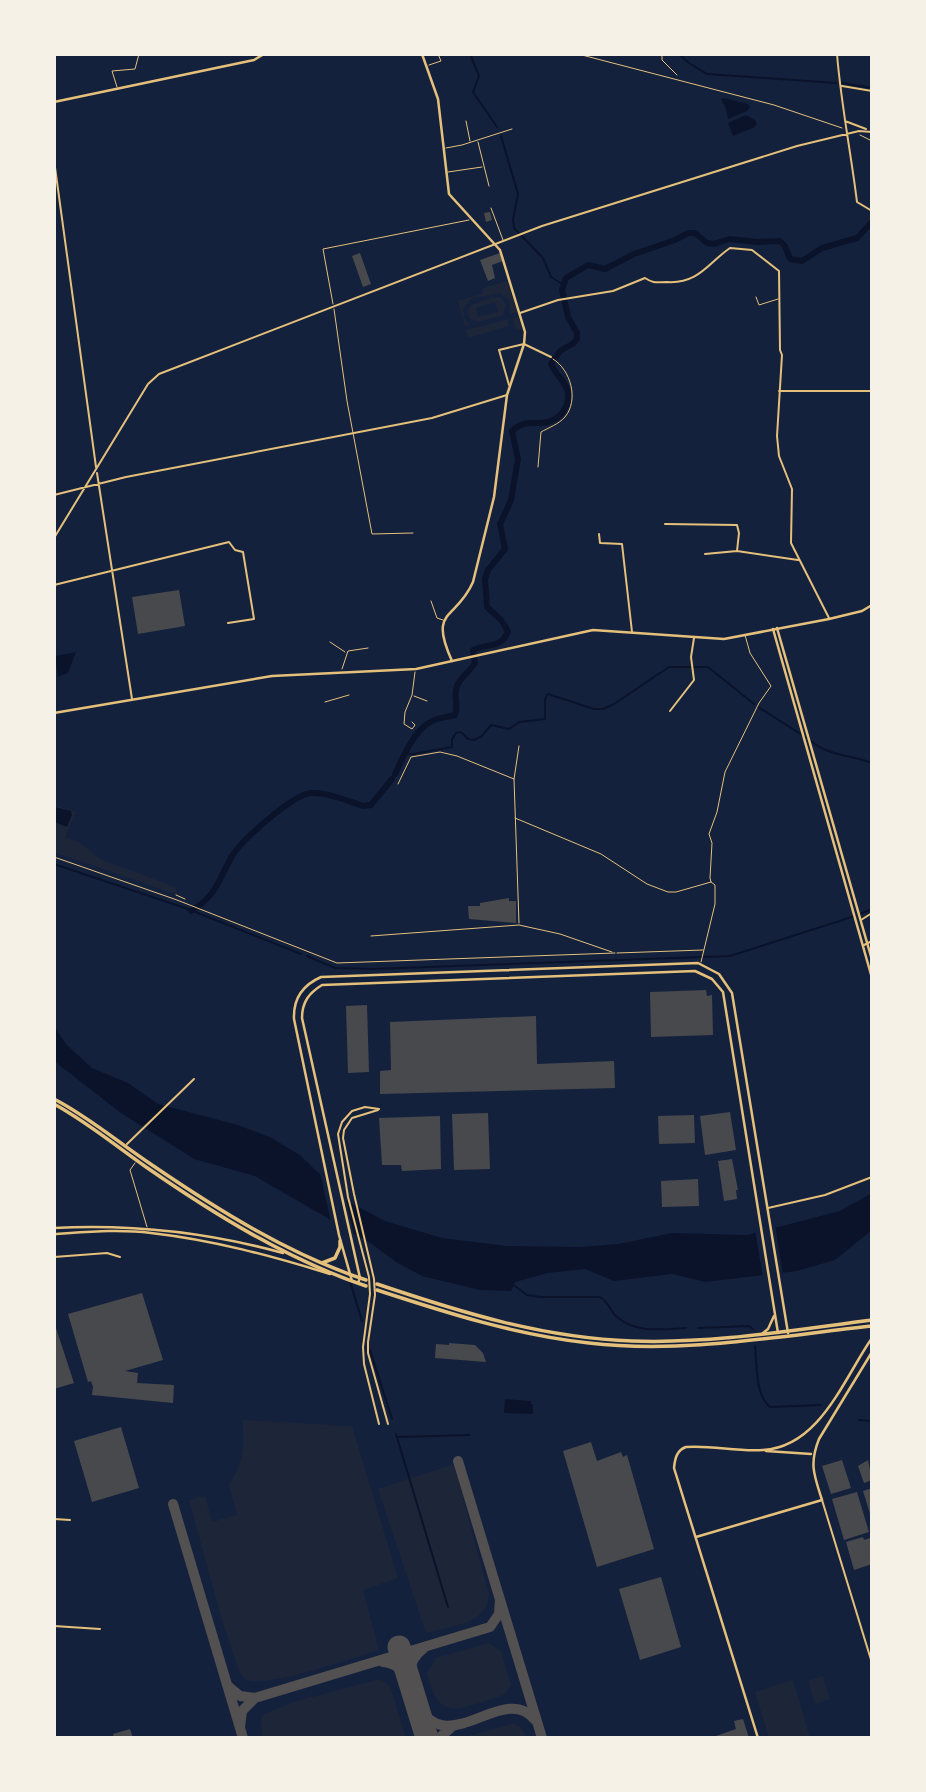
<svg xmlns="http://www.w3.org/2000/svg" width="926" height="1792" font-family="'Asap Condensed',sans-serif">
<rect width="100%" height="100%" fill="#14213d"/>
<!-- green -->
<path fill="#1d2539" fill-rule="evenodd" d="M507,281L517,312L510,314V300L500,293L472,298L463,309L464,318L470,325L465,326L458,301L483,293V288Z
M494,297L501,298L506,304L503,315L479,322L470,319L468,311L471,305ZM495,302L498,312L478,317L476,308Z
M518,317L522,329L516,330L513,319L508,320L509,326L468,338L466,330Z
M54,805L76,812L65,837L79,842L100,859L175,887L178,895L54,852Z
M242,1420L352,1426L398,1578L363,1590L379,1650C349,1659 280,1684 251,1681C245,1680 242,1676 239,1671L221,1617L189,1500L205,1496L212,1522L237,1515L229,1485C243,1463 246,1447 242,1420Z
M454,1464L489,1595C487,1625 450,1626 426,1633L378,1489Z
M489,1643L501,1651L511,1685L504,1695C464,1706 439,1727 427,1673L436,1658Z
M823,1676L830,1699L815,1704L808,1681Z
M380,1679L390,1686L406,1738H262L261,1719L264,1714L297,1701Z
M793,1680L810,1738H769L755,1692Z
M514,1723L522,1729L527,1738H461Z"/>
<!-- water -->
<path fill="#0b132b" d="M724,98L748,104L750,107L747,111L728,119L726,109L721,99Z
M746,115L755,120L757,124L755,127L733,136L728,123Z
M76,652L68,673L58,677L55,656Z
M55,807L71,811L72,815L67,827L54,822Z
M54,1026L66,1044L92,1068L128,1083L158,1104L238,1125L272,1138L301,1156L347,1201L385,1221L442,1238L507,1246L581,1247L618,1244L672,1233L747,1235L840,1211L872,1193V1230L835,1260L797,1271L705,1282L672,1274L614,1281L585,1269L548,1273L515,1282L511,1291L480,1290L422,1276L396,1262L372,1244L255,1176L194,1159L121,1113L54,1061Z
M505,1399L531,1401V1404L533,1405V1414L504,1413Z"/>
<!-- pier -->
<path fill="#14213d" d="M319,1168L345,1194L355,1239L332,1226Z
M775,1224L783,1276L763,1278L755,1229Z"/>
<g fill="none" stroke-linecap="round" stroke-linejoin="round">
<!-- stream -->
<path stroke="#0b132b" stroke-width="2" d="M470,54L479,76L473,92L497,127
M679,54L689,63L707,74L836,83
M842,83L872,88
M501,136L518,194L513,220L514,228L543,258L551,277L564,285
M758,707L807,738
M811,741C828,756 852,755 872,763
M405,754H411
M413,754L452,747V739L456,733L461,732L468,739L474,740L482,736L491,725L509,729L519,722L545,719V699L548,694L594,709H603L614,704L669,667H708L754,704
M54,864L188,909L301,954
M860,914L872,909
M307,956L335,968L372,969L730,956L855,916
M349,1278L362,1321
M512,1284L527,1295L541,1297H600C609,1302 610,1311 617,1317C637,1334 663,1329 686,1328
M698,1328L749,1326L753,1329
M755,1346C757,1364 755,1395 770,1407L821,1405
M370,1350L392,1419
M859,1420L872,1421
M396,1434L448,1607
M398,1437L470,1435"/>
<!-- river -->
<path stroke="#0b132b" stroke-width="6" d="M395,774C403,757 414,730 432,721C438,718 447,717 455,715C459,705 453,696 457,686C460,678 470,671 475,663L473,650C486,643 502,649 508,631L501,620L487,607L485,579L488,570L505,549L500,524L511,500L518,459L512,431C524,419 534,425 548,422C561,419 570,405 568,392C565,381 555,374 551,364L560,351L574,343L577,339V333L568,317L562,290L566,278L588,265L605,269L634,254L675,240L688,233H695L707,243L714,244L729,239L758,242L780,241L785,246L790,259L802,261L822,248L857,238L872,222
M191,911C217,895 218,881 232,856C242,840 292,795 311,793C324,792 350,801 363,806L371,805L392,779"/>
<!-- taxiway -->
<path stroke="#525050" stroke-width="10" d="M458,1461L542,1738
M173,1504L243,1738
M383,1662C395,1663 403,1669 409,1680
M411,1684C407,1669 412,1657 424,1648
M228,1686L240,1696L255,1698
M416,1702C447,1764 503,1680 535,1720
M240,1727L242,1711L255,1698L490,1627L499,1614L500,1599
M439,1738L453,1726"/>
<!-- runway -->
<path stroke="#525050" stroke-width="23" d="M399,1647L427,1738"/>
</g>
<!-- building -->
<path fill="#48494c" d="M490,212L492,220L486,222L484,213Z
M360,253L371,284L363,287L352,256Z
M500,253L503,261L492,265L495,278L488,281L480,260Z
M179,590L185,626L138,634L132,597Z
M509,898V901H516V923L469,919L468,906H480V903Z
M706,990L707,996L712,995L713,1035L651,1037L650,992Z
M367,1005L369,1072L348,1073L346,1006Z
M536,1016L537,1064L614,1061L615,1088L380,1094V1071L391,1070L390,1022Z
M730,1112L736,1150L705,1155L700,1116Z
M488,1113L490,1169L454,1170L452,1114Z
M694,1115L695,1143L659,1144L658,1116Z
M440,1116L441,1169L402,1171L401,1165H382L379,1118Z
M732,1159L738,1190H736L737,1199L724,1201L718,1161Z
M698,1179L699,1206L662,1207L661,1181Z
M142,1293L163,1360L125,1371L138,1373L137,1383L174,1385L173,1403L92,1395L93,1387L91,1381L88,1382L68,1314Z
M54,1322L74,1383L54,1389Z
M449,1343L475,1345L483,1353L486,1362L435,1358L436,1344L449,1345Z
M121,1427L139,1488L92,1502L74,1441Z
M591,1442L597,1461L621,1452L623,1457L627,1455L654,1549L597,1567L563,1451Z
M842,1460L851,1488L831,1494L822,1466Z
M868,1460L872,1480L864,1483L858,1466Z
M872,1488V1517H871L863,1491Z
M857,1492L869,1532L844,1540L832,1499Z
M863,1537L864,1540L870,1538L872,1564L854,1570L846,1542Z
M661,1577L681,1647L640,1660L619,1589Z
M743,1719L749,1738H710L736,1729L734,1721Z
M130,1729L133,1738H114L113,1734Z"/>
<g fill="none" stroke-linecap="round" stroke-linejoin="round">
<!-- path -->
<path stroke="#e5c07b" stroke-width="1" d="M578,54L774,105L842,128
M860,135L872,141
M176,895L185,899"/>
<!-- service -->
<path stroke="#e5c07b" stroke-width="1" d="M662,54V60L677,75
M429,65L441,61L438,54
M117,87L112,71L135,69L139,54
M466,121L470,141
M478,142L489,186
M446,148L462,145L512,129
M448,172L482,167
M491,208L503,240
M756,297L759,305L778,299
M333,304L323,249L469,220
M334,309L347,401L372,534L413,533
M538,467L541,432C548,428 559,424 565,417C579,400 571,370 553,359
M431,601L437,618L443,620
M330,642L345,652
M342,669L348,651L368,648
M414,696L427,701
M325,702L349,695
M412,722L415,725L412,729L404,724L405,712L412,695L415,672
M398,784L411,757L440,752L457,756L514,779
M515,818L601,854L647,884L668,892H676L711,882
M54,857L177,900L337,963L615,953
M519,923L514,779L519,746
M371,936L519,925L560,934L612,952
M617,953L703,950
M701,962L715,904V885L711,882L710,878L712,843L709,834L717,812L725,772L759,703L771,686L750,653L745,635
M135,1163L130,1170L147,1227"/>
<!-- minor -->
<path stroke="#e5c07b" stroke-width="2" d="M837,54C841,104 851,153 857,202L872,211
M842,86L872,91
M845,121L866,129
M54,160L96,467
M520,313L558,300L613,291L645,278C654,284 657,282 667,282C699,284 708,263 730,248L752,250L779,271L780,350L782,355L777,436L779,456L792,489L791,543L829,618
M509,385L499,350L524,344L551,357
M779,391H872
M97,473L132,699
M54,495L126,477L432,418L507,395
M665,524L737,525L739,533L737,551
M599,534L600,543L622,544L632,632
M54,538L148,384L159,374L542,226L797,146L859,131L872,132
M705,554L737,551L798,560
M54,585L229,542L235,550L243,552L254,619L228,623
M670,711L694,680L691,657L694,638
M861,920L872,913
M864,945L872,941
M378,1110L352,1118L344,1130L343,1138L354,1194L374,1279L375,1295L368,1342V1353L388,1424
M127,1144L194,1079
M768,1208L825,1195L872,1177
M54,1257L107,1253L120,1257
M379,1424L364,1364L363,1347L370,1294L369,1277L348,1197L338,1134L342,1122L352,1111L365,1107L379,1109
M822,1500L872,1663
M54,1519L70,1520
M54,1626L100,1629"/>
<!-- tertiary -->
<path stroke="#e5c07b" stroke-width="2.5" d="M422,54L438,99L449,194L500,250L525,332L524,344L507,395L494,497L473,582C456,621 428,608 452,661
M54,102L254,60L264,54
M777,628L872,960
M773,629L872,978
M54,1228C132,1224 207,1232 283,1253
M54,1234C87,1232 119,1229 151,1233C213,1240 272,1256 330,1274
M352,1281L339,1235L294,1019C293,998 303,985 321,977L698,963L719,974L732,993L788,1333
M358,1283L360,1278L302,1018C302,1002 309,993 322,985L695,971L712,979L723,992L778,1333
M763,1333L768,1329L774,1316
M766,1451L811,1454
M696,1537L822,1500C814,1475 809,1464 819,1439L872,1352
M758,1738L674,1468C675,1458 677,1450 686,1447C712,1445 737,1452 763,1450C820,1447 844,1378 872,1338"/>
<!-- secondary -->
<path stroke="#e5c07b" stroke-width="2.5" d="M54,713L272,676L416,669L593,630L724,639L829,619L862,611L872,605"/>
<!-- primary -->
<path stroke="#e5c07b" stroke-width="3.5" d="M54,1099C89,1117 119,1143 152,1165C218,1210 290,1255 366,1280
M54,1104C87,1122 116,1146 146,1167C214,1214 288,1260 366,1286
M322,1263L335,1258L340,1247V1241
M377,1284C460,1312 543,1338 632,1341C712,1344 793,1330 872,1320
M377,1290C447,1313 516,1335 589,1343C683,1354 778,1336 872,1326"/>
</g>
<!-- border -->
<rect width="926" height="1792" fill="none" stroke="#f6f1e7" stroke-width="112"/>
</svg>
